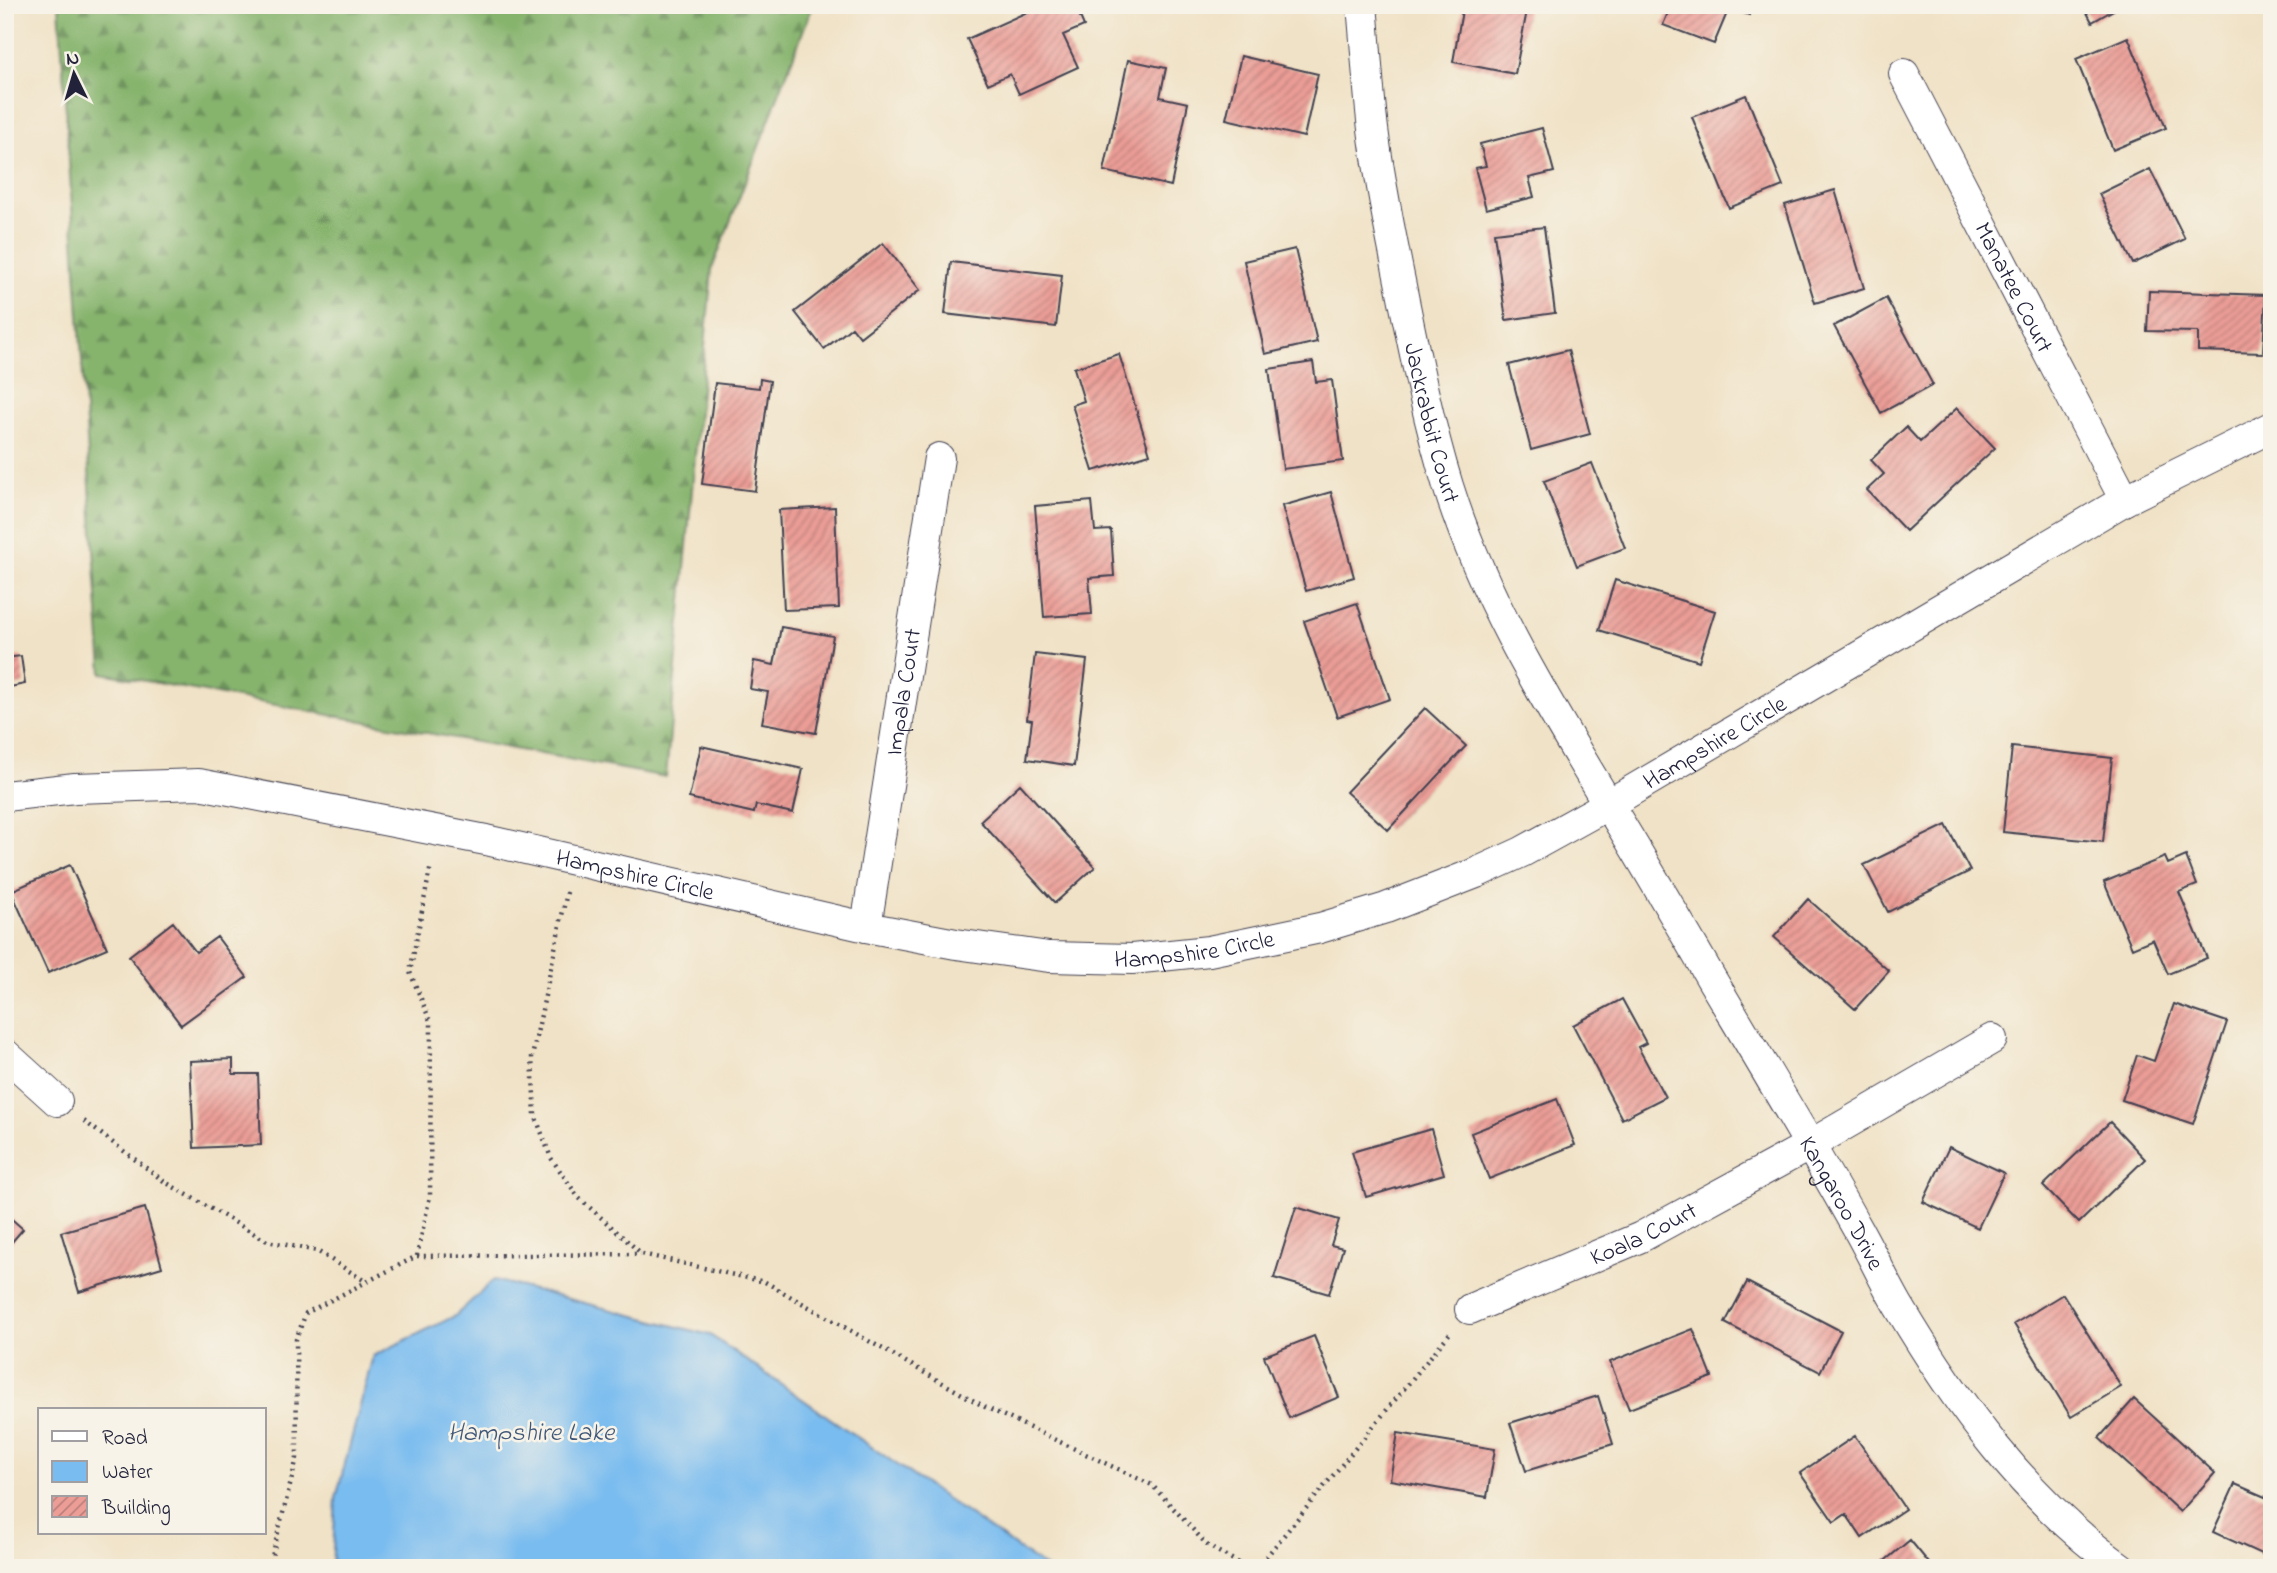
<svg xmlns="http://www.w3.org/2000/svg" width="2277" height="1573" font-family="'Indie Flower',sans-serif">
<defs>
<pattern id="forest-firs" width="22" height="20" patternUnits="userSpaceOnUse" patternTransform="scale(1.75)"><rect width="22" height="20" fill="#86b46d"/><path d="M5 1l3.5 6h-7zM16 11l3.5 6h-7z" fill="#6d925b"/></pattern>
<pattern id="building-hatch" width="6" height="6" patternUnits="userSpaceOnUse" patternTransform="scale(1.75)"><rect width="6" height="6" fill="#eb9d96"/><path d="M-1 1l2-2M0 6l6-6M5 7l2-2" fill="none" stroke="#be807c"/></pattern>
</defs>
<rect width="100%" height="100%" fill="#f7f3e8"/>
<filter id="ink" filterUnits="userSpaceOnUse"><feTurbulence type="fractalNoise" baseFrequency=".0143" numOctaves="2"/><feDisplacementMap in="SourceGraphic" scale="14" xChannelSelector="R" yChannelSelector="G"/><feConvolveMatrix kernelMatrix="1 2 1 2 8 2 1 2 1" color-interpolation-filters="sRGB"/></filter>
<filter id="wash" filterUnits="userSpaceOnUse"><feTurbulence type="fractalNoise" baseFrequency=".00686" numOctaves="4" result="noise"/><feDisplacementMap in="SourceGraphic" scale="28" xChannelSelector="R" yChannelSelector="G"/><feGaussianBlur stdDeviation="1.57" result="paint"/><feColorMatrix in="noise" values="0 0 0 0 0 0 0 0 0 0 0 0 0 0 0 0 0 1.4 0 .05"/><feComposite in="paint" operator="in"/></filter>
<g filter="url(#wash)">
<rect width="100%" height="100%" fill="#f0e2c6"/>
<!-- forest -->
<path fill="url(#forest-firs)" stroke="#546b54" stroke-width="2" d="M59,5H813L712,269L666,777L102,673Z"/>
<!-- water -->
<path fill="#79bcef" stroke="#4e6f95" stroke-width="2" d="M494,1280L710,1335L1046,1568H332L336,1498L373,1356L455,1316Z"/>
<g id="blocks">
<!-- building -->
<path fill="url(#building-hatch)" d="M1043,5H1075L1084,26L1063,35L1078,67L1019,94L1010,74L988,84L967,39Z
M1463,5H1528L1515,74L1453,62Z
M1671,5H1752L1749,15L1729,8L1714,44L1663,25Z
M2083,5H2122L2092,22Z
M2128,37L2166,128L2113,150L2076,59Z
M1241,56L1318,74L1304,137L1226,119Z
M1128,60L1166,68L1160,97L1188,103L1171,186L1104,171Z
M1746,95L1783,186L1729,208L1692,117Z
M1542,128L1554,172L1529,178L1534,197L1486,209L1475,168L1486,166L1480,144Z
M2150,169L2185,239L2133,264L2099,194Z
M1835,190L1864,288L1815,303L1785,205Z
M1544,227L1555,313L1506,320L1494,233Z
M883,243L920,290L860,337L852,327L824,349L795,312Z
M1295,249L1317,342L1265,354L1244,261Z
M951,262L1062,275L1056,327L945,314Z
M2149,291L2266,295L2263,353L2198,351V332L2147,331Z
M1886,298L1933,385L1881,413L1834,326Z
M1568,350L1590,434L1531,450L1509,365Z
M1119,354L1150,454L1093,471L1072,405L1084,401L1074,368Z
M1313,362L1316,382L1332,380L1343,461L1283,469L1269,369Z
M760,379L770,381L755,491L702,484L715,383L759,388Z
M1957,408L1995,448L1906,531L1867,490L1884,474L1871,460L1906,427L1920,442Z
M1592,463L1625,548L1577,566L1544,481Z
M1331,492L1354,577L1306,591L1282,506Z
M1092,501L1095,531L1111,530L1114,576L1089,578L1092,614L1044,617L1035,506Z
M835,507L839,608L784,610L779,510Z
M1615,580L1715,611L1699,661L1599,630Z
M1357,603L1390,699L1337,717L1304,621Z
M781,627L833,636L816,733L762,723L768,692L750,689L754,661L774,665Z
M1035,654L1087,660L1074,766L1027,759L1032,720L1027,719Z
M21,656L25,684L5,688V658Z
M1425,708L1466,746L1388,830L1346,792Z
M701,746L803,769L793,813L756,805L754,813L689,798Z
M2012,747L2112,758L2103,842L2003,832Z
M1020,784L1095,867L1055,903L980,821Z
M1946,825L1970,871L1888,912L1864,865Z
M2186,856L2197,885L2179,892L2207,958L2168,974L2153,939L2132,948L2104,882L2165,857L2168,864Z
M70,865L107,948L48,973L11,891Z
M1808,899L1889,971L1855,1009L1774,937Z
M173,922L196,952L217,937L247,977L181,1025L129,956Z
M1622,999L1646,1043L1638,1047L1665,1097L1622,1119L1573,1025Z
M2174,1004L2227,1022L2193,1124L2122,1100L2137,1055L2154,1061Z
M233,1059V1074H258L261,1145L194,1148L190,1061Z
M1557,1099L1575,1145L1489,1179L1471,1133Z
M2110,1122L2145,1159L2079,1223L2043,1186Z
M1431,1129L1444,1174L1366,1197L1352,1152Z
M1949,1147L2004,1173L1978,1228L1923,1202Z
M1296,1207L1339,1220L1331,1245L1343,1248L1329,1294L1274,1278Z
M145,1208L162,1267L79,1292L61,1232Z
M5,1213L23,1229L5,1250Z
M1747,1282L1841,1331L1820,1372L1725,1323Z
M2063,1294L2121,1387L2071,1417L2014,1324Z
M1693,1329L1712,1377L1629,1409L1610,1362Z
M1314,1336L1339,1397L1289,1418L1264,1356Z
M1598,1396L1613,1444L1526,1471L1510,1423Z
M2134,1399L2215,1473L2180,1512L2099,1438Z
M1398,1433L1495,1449L1487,1497L1390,1480Z
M1855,1436L1905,1509L1862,1538L1846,1514L1834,1522L1800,1473Z
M2235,1484L2272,1500V1559L2213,1532Z
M1910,1540L1933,1568H1876Z"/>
</g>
</g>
<g filter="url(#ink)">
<use href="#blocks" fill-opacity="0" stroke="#413f50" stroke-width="2"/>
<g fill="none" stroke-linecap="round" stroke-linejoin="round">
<!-- street casing -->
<g stroke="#413f50" stroke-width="32">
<g id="street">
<path id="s1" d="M1362,5C1366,47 1368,88 1373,129C1380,185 1392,241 1403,296C1416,360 1429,424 1448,486C1484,601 1547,702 1608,804C1644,862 1678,921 1712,980C1761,1062 1810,1143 1856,1226C1871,1252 1883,1279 1898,1305C1957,1405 2026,1499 2121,1568"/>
<path id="s2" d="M1904,74L2125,500"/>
<path id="s3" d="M5,796L75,788L199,784L486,840L866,927L956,944L1049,957L1132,959L1209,951L1253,942L1320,928L1386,908L1476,873L1522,852L1609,804L2125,500L2272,427"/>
<path id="s4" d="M866,927L939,458"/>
<path d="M5,1054L57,1101"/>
<path id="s5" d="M1470,1309L1641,1237L1810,1145L1992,1039"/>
</g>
</g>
<!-- path -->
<path stroke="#413f50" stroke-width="4.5" stroke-dasharray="2 5" stroke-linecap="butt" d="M567,892L532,1057L535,1115L551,1158L579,1198L642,1254L765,1282L985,1407L1152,1485L1208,1546L1248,1568
M84,1121L165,1182L267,1241L317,1251L365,1281
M417,1256L430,1196L431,1023L410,972L431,865
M269,1568L297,1458L296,1339L306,1313L417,1256L641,1254
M1257,1568L1450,1333"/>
<!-- street -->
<use href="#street" stroke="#fff" stroke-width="30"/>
</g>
</g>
<g text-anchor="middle" stroke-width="5" stroke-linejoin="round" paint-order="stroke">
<!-- street labels -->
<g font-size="24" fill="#22223b" stroke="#f7f3e8">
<text dy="8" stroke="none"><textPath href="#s2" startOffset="240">Manatee Court</textPath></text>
<text dy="8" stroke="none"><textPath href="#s1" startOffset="424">Jackrabbit Court</textPath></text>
<text dy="8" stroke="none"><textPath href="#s4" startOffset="238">Impala Court</textPath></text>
<text dy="8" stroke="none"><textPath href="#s3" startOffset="1774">Hampshire Circle</textPath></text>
<text dy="8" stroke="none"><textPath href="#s3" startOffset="640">Hampshire Circle</textPath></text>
<text dy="8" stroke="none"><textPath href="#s3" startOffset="1208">Hampshire Circle</textPath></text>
<text dy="8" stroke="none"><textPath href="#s1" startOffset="1309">Kangaroo Drive</textPath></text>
<text dy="8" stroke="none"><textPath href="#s5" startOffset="189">Koala Court</textPath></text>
</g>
<!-- water labels -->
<g font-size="26" font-style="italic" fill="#40587a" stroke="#f7f3e8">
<text x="531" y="1440">Hampshire Lake</text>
</g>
</g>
<!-- margin -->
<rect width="2277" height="1573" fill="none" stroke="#f7f3e8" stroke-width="28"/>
<!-- legend -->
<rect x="38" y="1408" width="228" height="126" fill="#f7f3e8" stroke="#a29fa3" stroke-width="2"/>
<rect x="52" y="1431" width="35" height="10" fill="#ffffff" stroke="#a29fa3" stroke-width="2"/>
<text x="102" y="1444" font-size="21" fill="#22223b">Road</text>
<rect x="52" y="1461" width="35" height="21" fill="#79bcef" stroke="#a29fa3" stroke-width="2"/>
<text x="102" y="1478" font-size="21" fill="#22223b">Water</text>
<rect x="52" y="1496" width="35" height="21" fill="url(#building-hatch)" stroke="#a29fa3" stroke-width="2"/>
<text x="102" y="1514" font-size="21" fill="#22223b">Building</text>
<!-- north arrow -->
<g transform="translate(74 74) rotate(355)" stroke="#f7f3e8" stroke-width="5" paint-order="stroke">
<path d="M0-5L12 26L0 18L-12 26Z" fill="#22223b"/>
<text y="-10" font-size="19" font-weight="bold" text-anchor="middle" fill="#22223b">N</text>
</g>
</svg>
